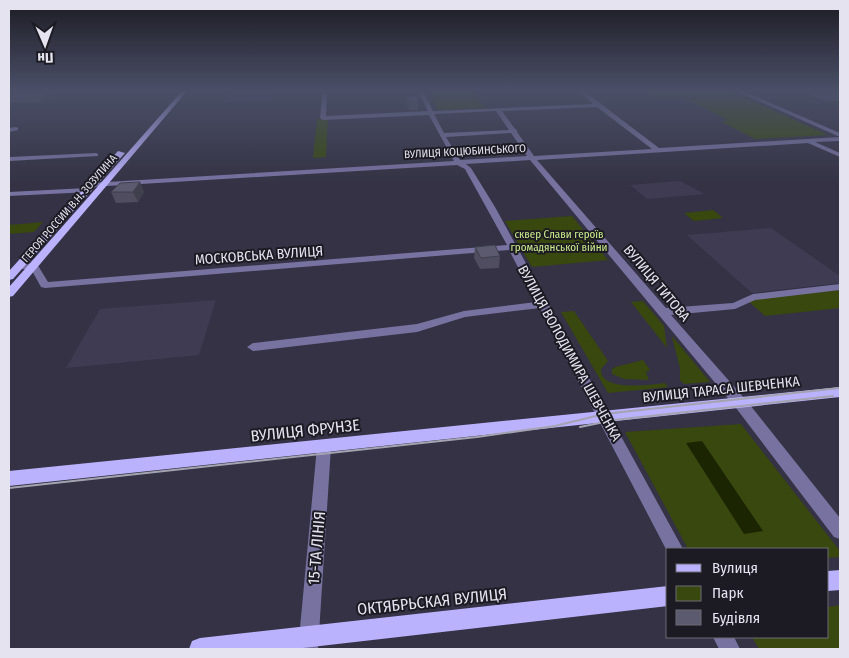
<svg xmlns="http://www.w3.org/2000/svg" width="849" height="658" font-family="'Fira Sans Condensed',sans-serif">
<rect width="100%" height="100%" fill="#343244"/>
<!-- built -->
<path fill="#3e3b53" d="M231,91H274L270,100L224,102Z
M680,181L705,194L647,199L630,185Z
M771,228L840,276V283L752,293L687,235Z
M216,300L199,355L66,368L100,309Z"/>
<!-- green -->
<path fill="#38480e" d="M428,91H473L486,108L438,110Z
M643,91H730L828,135L755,139L722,122L728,120L683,97H653Z
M317,119H328L326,157L313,158Z
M713,210L723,218L694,221L684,213Z
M572,216L608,260L532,267L505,221Z
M43,222L34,232L9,234V225Z
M840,290V308L765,316L747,300Z
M643,301L664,326L667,348L631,302Z
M574,311L608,361L601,369C600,392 650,385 665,383L668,387L608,393L561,312Z
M672,337H673L710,382L684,384L680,380V368Z
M643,360L650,370L646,372L649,380L624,379L612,374V369L615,367Z
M741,424L840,551V557L828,558V549H688L625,432Z
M840,605V649H759L752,637H828V607Z"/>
<!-- water -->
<path fill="#1b2501" d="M702,441L763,531L744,534L686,443Z"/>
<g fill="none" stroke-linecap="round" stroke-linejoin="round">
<!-- minor -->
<path fill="#7872a1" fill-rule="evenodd" d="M323,91H327L326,116L428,111L418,91H423L433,111L593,104L578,91H584L659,148L840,137V141L815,142L840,153V157L808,143L537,160L666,308L733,303L753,294L840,284V290L755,300L735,309L671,315L746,400L840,518V539L834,537L736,408L530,160L466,164L471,168L495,207L683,549H668V553L540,308L465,317L417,332L253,351L247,347L253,343L417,324L464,311L536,302L509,250L45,288L41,287L31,269H19L14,266L19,263L37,264L48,282L507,245L465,169L457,165L91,187L87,185L91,183L454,161L429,115L323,120L320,118ZM597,107L652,149L534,156L517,132V130L515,129L502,111ZM496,111L509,130L444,133L434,114ZM511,133L527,156L460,160L446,137Z
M736,91H743L840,133V137Z
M16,127L18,128V130L9,132V128Z
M96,153L98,154V156L9,161V157Z
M87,188L91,190L90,192L9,196V192Z
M324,441L329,443L331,447L318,649H298L317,447L319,443Z
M713,637H734L740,649H719Z"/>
<!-- major -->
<path fill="#bbb2fe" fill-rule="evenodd" d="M182,91H187L13,296L9,297V287Z
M118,151L125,153L13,279L9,280V271Z
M840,387V397L9,486V471Z
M840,570V590L828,591V571Z
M668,586V606L294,649H189L192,641L200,638Z"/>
<!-- tram -->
<path stroke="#a4a3b1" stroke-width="2" d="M580,427L614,420L833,396
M9,488L477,437L555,426L604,414L840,388"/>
</g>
<!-- wall -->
<path fill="#4f4d5f" d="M20,91H57V93L42,102L11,103L9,97Z
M811,91H840V101L828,102L810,95Z
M407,97L418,102V110H409L407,104Z
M140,182L144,192L138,202L116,203L111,192Z
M475,247L500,256L499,268L480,269L474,258Z"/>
<!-- shaded-wall -->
<path fill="#403f4d" d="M48,91H57V93L42,102L39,97Z
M140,182L144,192L138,202L133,192Z"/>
<!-- building -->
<path fill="#5c5a6e" stroke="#403f4d" d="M20,91H48L39,97L9,98Z
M416,96L418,102H409L407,97Z
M140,182L133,192H111L120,183Z
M495,245L500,256L481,258L475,247Z"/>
<!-- sky -->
<linearGradient id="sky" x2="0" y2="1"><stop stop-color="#1d1c25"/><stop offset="0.49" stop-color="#4a4f67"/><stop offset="1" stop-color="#4a4f67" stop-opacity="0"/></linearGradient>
<rect width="849" height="184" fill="url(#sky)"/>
<g text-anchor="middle" stroke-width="4" stroke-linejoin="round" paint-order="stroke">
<!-- far-street labels -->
<g font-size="11" fill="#e4e3ef" stroke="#1c1b23">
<text transform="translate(465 151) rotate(-3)" y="4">ВУЛИЦЯ КОЦЮБИНСЬКОГО</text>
<text transform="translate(69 208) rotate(-49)" y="4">ГЕРОЯ РОССИИ В.Н. ЗОЗУЛИНА</text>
</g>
<!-- far-park labels -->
<g font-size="11" fill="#ceee8d" stroke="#1c1b23">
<text x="559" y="238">сквер Слави героїв<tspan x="559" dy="13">громадянської війни</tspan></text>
</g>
<!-- street labels -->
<g font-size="14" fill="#e4e3ef" stroke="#1c1b23">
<text transform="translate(259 255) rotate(-4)" y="5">МОСКОВСЬКА ВУЛИЦЯ</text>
<text transform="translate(657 283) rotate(50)" y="5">ВУЛИЦЯ ТИТОВА</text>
<text transform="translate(570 353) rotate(61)" y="5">ВУЛИЦЯ ВОЛОДИМИРА ШЕВЧЕНКА</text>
<text transform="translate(721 389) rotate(-6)" y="5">ВУЛИЦЯ ТАРАСА ШЕВЧЕНКА</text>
</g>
<!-- near-street labels -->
<g font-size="16" fill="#e4e3ef" stroke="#1c1b23">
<text transform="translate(305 430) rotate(-6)" y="6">ВУЛИЦЯ ФРУНЗЕ</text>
<text transform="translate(316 548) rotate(-85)" y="6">15-ТА ЛІНІЯ</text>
<text transform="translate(432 601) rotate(-6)" y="6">ОКТЯБРЬСКАЯ ВУЛИЦЯ</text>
</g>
</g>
<!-- border -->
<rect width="849" height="658" fill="none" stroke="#e4e3ef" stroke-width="20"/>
<!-- legend -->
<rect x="666" y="548" width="162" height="90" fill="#1c1b23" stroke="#6c6b75"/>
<rect x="676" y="564" width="25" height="8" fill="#bbb2fe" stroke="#6c6b75"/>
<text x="712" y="573" font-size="15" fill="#e4e3ef">Вулиця</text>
<rect x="676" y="586" width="25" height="15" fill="#38480e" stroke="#6c6b75"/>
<text x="712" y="598" font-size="15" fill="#e4e3ef">Парк</text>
<rect x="676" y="610" width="25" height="15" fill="#5c5a6e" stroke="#6c6b75"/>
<text x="712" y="623" font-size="15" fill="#e4e3ef">Будівля</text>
<!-- north arrow -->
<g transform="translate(45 45) rotate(178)" stroke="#1c1b23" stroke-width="4" paint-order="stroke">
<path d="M0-4L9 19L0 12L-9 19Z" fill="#e4e3ef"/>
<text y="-8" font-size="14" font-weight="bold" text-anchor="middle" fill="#e4e3ef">Пн</text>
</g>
</svg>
